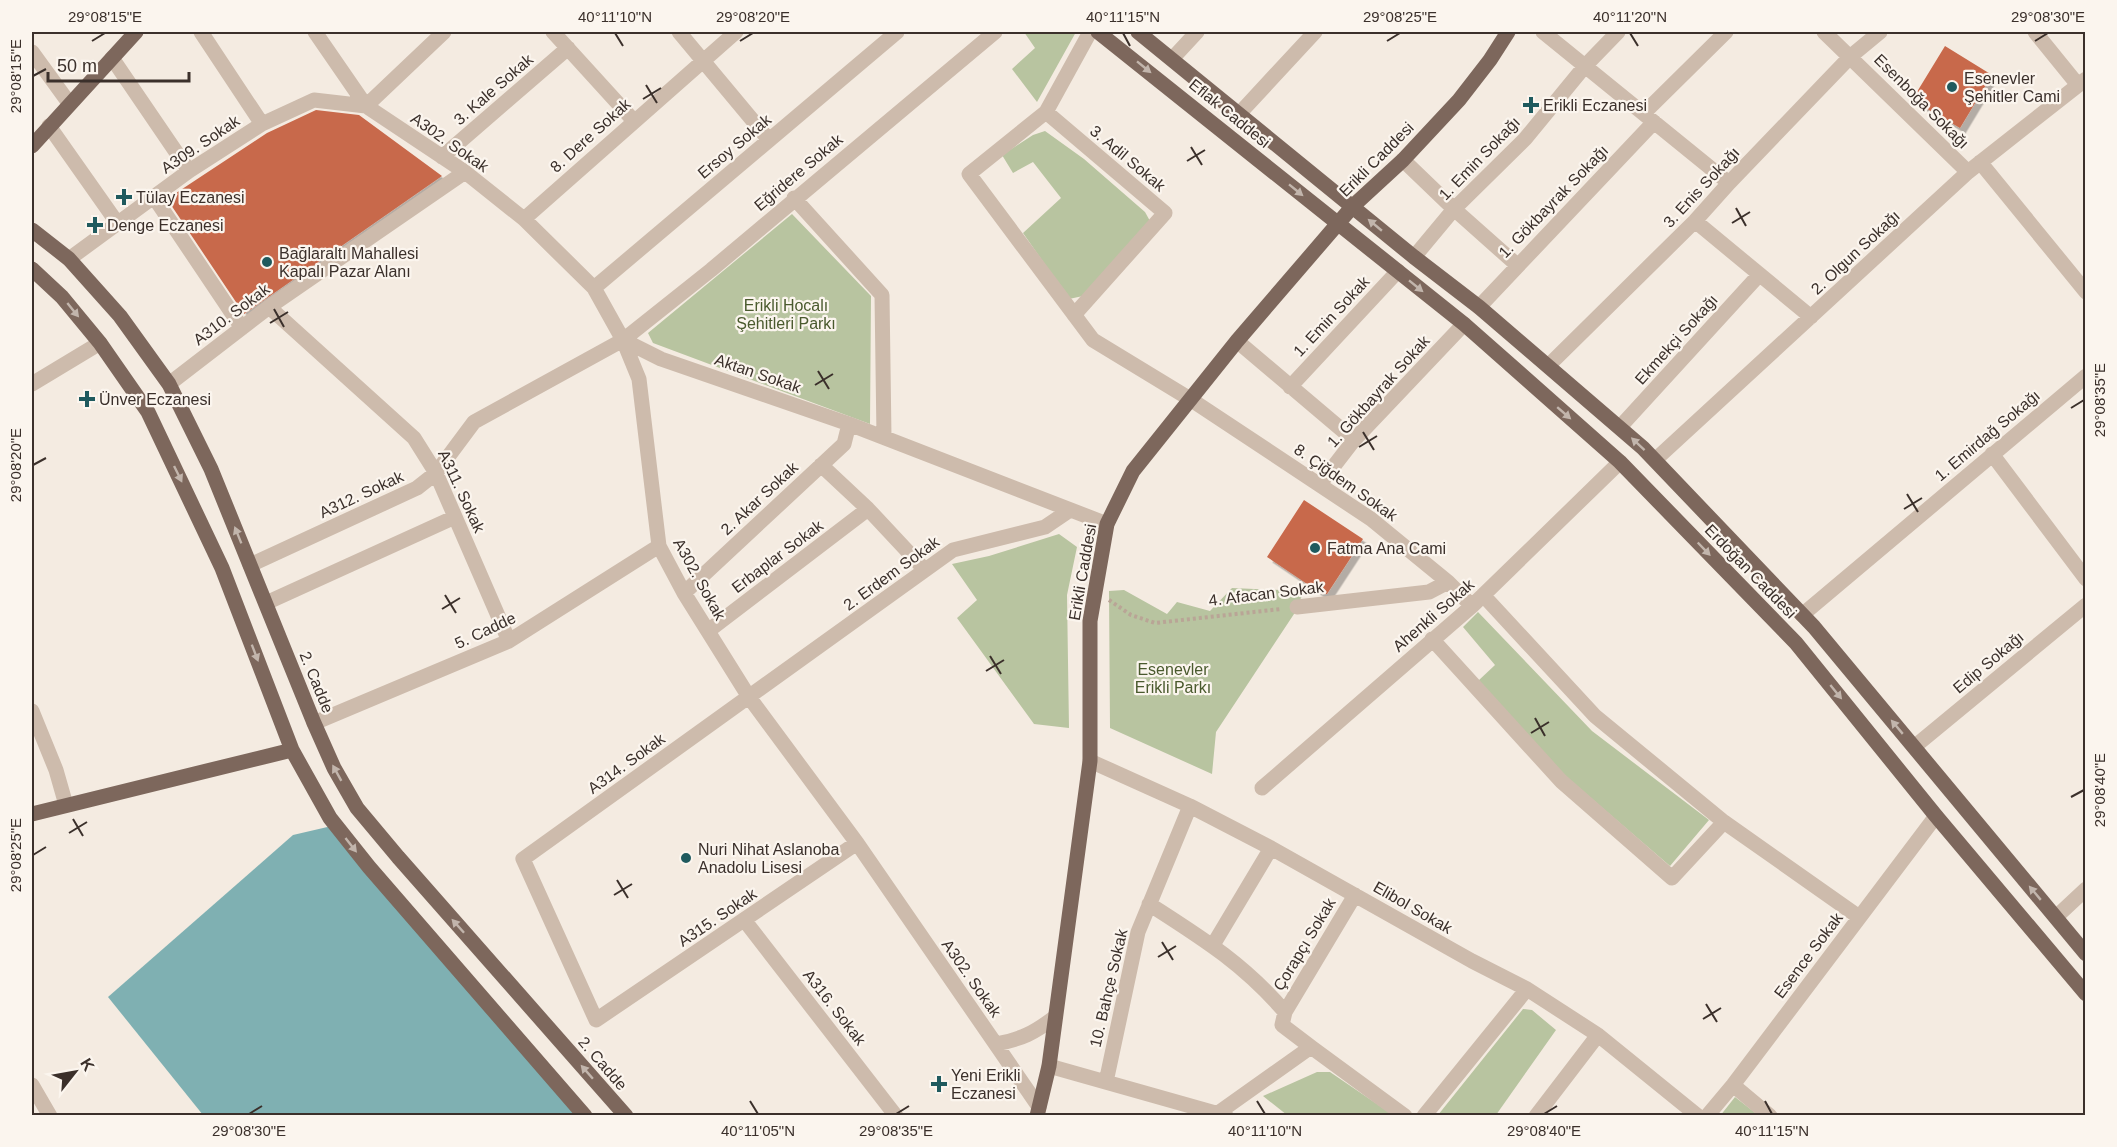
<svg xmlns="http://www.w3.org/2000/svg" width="2117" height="1147" font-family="Arial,sans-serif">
<defs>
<filter id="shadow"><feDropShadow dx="5.5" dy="5.5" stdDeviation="0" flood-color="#0004"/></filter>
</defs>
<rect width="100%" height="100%" fill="#f4ebe1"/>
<!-- green -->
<path fill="#b8c4a0" d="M1024,32H1076L1037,102L1012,69L1035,48Z
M1045,131L1084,159L1145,212L1150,221L1083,296L1069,299L1023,233L1061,198L1033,162L1013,173L1002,155L1033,135Z
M792,214L871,296L870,424L653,343L648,333Z
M1059,534L1077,547L1067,595L1069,728L1034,724L957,618L977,600L952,564L989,556Z
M1232,588L1304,591L1294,614L1216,732L1212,774L1110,728L1109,591L1124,590L1167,614L1177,602L1210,611Z
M1478,612L1592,731L1709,820L1670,866L1563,774L1478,681L1495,665L1463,627Z
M1523,1009L1532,1010L1556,1030L1496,1115H1438Z
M1317,1072H1330L1393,1115H1287L1263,1096Z
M1735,1097L1758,1115L1720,1116Z"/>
<!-- water -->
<path fill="#7fb0b2" d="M336,825L592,1115H203L108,997L293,835Z"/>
<!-- building -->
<path fill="#c8694b" filter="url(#shadow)" d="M1945,46L1992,75L1960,128L1912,100Z
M316,110L359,115L442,176L244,314L167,199L267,133Z
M1304,500L1363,539L1327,594H1322L1267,557Z"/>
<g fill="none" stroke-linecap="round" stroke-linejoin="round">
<!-- path -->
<path stroke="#b9a596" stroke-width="4" stroke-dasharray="3 3" stroke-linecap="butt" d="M1109,600L1131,615L1155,623L1281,609"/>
<!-- minor -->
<path stroke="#cdbbac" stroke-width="15" d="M201,32L262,124
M315,32L366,106L465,172L524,219L594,288L623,340L639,379L659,546L684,593L749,697L857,843L1039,1107
M553,32L634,121
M679,32L769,140
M1090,32L1046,112L969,174L1093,340L1190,399L1371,519L1448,582L1472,606
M1543,32L1729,183
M1824,32L1968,172
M2035,32L2078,85
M32,52L69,103
M112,58L189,171
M1172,59L1197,32
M1046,112L1165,213L1074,315
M1644,113L1726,32
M1239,114L1315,32
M49,126L118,224
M442,157L568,48
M1403,160L1454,209L1517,265
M1980,162L2086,292
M154,197L242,328
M794,198L882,295L884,437
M524,219L736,32
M1695,221L1811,317
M1414,257L1454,209L1525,139L1585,66L1618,32
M69,259L189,171L262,124L314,100L366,106L444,32
M594,288L897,32
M269,307L414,438L436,473L509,641
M1479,307L1654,122
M623,340L661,359L849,424L1107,524
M1237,341L1354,440
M1548,366L1695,221L1729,183L1851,56L1880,32
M32,384L100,343
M169,384L269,307L465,172
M1290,387L1398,271
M1620,427L1759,275
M1992,454L2086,579
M1655,460L1968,172L2086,79
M821,465L868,509L925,570
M1320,484L1354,440L1464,324
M250,565L417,488L436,473L474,422L623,340L711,270L995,32
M684,593L844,444L849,424
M1483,595L1595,716L1724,822L1859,917
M266,603L455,517
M1297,607L1429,592L1448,582
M1802,615L2086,376
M708,631L868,509
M1432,639L1561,781L1672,878L1724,822
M32,711L56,770L66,805
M314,723L509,641L659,546
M1914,747L2086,605
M1090,761L1190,806L1271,848L1472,961L1527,989L1598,1035L1698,1116
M1262,788L1472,606L1620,462
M857,843L596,1020L523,859L953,550L1045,527L1070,510
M1149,904C1202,938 1244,964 1285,1012L1282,1025L1311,1047
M2056,917L2086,889
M745,921L896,1116
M1213,945L1271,848
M1285,1012L1355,895
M996,1044C1022,1039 1034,1033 1055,1017
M1049,1066L1226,1116
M1106,1082L1138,932L1190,806
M32,1085L50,1116
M1733,1085L1770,1116
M1218,1113L1311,1047L1405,1116
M1424,1116L1527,989
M1536,1116L1598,1035
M1707,1116L1733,1085L1936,816"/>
<!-- major -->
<path stroke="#7d675c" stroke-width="15" d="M1098,32L1464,324L1620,462L1796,643L1936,816L2086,994
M1138,32L1414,257L1479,307L1643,448L1814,627L2086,954
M32,146L136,32
M32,230L69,259L120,316L169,384L211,469L314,723L334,768L357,808L398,857L626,1116
M32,269L62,297L100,343L148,412L222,568L292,750L330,818L369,867L585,1116
M32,814L292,750
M1037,1116L1049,1066L1090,761V621L1107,524L1133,471L1237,341L1353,206L1403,160L1459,100L1490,60L1508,32"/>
</g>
<!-- one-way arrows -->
<defs><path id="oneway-solid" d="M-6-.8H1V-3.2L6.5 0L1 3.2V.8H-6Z" transform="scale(1.5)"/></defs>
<g fill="#c2b5ac">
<use href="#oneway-solid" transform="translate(1144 67) rotate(39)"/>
<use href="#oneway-solid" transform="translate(1296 190) rotate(39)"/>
<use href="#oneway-solid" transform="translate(1375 225) rotate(-140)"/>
<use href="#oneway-solid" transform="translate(1416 286) rotate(39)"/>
<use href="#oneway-solid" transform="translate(73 310) rotate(51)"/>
<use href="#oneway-solid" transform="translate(1564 413) rotate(41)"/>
<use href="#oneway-solid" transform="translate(1638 444) rotate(-137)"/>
<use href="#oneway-solid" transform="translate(178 474) rotate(64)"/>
<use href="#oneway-solid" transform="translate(238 535) rotate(-112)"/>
<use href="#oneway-solid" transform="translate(1704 549) rotate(46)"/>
<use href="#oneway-solid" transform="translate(255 653) rotate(69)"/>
<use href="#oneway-solid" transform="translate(1836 692) rotate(51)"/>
<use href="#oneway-solid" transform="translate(1897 727) rotate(-130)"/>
<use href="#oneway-solid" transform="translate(337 773) rotate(-119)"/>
<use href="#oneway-solid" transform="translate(351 845) rotate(52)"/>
<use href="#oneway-solid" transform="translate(2035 893) rotate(-130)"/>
<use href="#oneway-solid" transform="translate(458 926) rotate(-132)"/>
<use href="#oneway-solid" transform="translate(587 1072) rotate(-131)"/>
</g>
<!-- ticks -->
<path fill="none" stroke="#3b302b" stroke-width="2" d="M615,33L623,46M1123,33L1130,46M1630,33L1638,46M92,41L105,33M740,41L753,33M1387,41L1400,33M2035,41L2048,33M33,76L46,69M646,85L657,103M643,99L661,88M1191,147L1202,165M1187,161L1205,150M1736,208L1746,226M1732,223L1750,212M274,309L284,327M270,323L288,312M818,371L829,389M815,385L833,374M2071,408L2084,400M1363,432L1374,450M1359,447L1377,436M33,465L46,458M1907,494L1918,512M1904,509L1922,498M445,595L456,613M442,609L460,598M990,656L1001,674M986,671L1004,660M1535,718L1545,736M1531,733L1549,722M2071,797L2084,790M73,819L83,836M69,833L87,822M33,855L46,847M617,880L628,898M614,895L632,884M1162,942L1173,960M1158,957L1176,946M1706,1004L1717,1022M1703,1019L1721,1008M750,1101L758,1114M1257,1101L1265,1114M1765,1101L1772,1114M249,1114L262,1106M896,1114L909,1106M1544,1114L1557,1106"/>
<!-- markers -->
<g fill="#1f5a5e" stroke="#fbf5ee" stroke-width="2">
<circle cx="1952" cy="87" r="6"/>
<path d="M1528 96h6v6h6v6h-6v6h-6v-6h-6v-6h6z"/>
<path d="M121 188h6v6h6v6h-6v6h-6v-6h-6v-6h6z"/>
<path d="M92 216h6v6h6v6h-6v6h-6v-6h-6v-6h6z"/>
<circle cx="267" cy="262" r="6"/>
<path d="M84 390h6v6h6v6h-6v6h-6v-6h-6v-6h6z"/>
<circle cx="1315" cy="548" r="6"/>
<circle cx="686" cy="858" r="6"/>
<path d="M936 1075h6v6h6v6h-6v6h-6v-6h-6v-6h6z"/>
</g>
<g text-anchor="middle" stroke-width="4.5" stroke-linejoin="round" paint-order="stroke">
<!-- poi labels -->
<g font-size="16" fill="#3b302b" stroke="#fbf5ee" text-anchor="start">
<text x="1964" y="84">Esenevler<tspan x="1964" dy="18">Şehitler Cami</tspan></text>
<text x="1543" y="111">Erikli Eczanesi</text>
<text x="136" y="203">Tülay Eczanesi</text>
<text x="107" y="231">Denge Eczanesi</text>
<text x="279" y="259">Bağlaraltı Mahallesi<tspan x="279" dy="18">Kapalı Pazar Alanı</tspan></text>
<text x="99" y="405">Ünver Eczanesi</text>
<text x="1327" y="554">Fatma Ana Cami</text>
<text x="698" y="855">Nuri Nihat Aslanoba<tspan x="698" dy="18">Anadolu Lisesi</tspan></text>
<text x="951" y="1081">Yeni Erikli<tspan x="951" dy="18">Eczanesi</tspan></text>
</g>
<!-- street labels -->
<g font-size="16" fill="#3b302b" stroke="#fbf5ee">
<text transform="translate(493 89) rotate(-41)" y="6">3. Kale Sokak</text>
<text transform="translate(1922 101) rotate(45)" y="6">Esenboğa Sokağı</text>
<text transform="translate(1230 113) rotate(39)" y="6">Eflak Caddesi</text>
<text transform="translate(590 135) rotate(-42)" y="6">8. Dere Sokak</text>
<text transform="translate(450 142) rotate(35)" y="6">A302. Sokak</text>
<text transform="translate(200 144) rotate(-34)" y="6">A309. Sokak</text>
<text transform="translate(734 146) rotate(-40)" y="6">Ersoy Sokak</text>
<text transform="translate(1128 158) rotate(40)" y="6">3. Adil Sokak</text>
<text transform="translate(1479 158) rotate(-46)" y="6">1. Emin Sokağı</text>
<text transform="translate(1376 159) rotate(-45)" y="6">Erikli Caddesi</text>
<text transform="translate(798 172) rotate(-40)" y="6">Eğridere Sokak</text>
<text transform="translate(1701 187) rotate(-47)" y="6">3. Enis Sokağı</text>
<text transform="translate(1553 201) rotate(-46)" y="6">1. Gökbayrak Sokağı</text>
<text transform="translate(1855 252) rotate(-43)" y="6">2. Olgun Sokağı</text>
<text transform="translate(231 314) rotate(-37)" y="6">A310. Sokak</text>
<text transform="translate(1331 316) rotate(-47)" y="6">1. Emin Sokak</text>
<text transform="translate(1676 339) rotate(-48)" y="6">Ekmekçi Sokağı</text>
<text transform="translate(758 373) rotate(19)" y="6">Aktan Sokak</text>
<text transform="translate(1378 391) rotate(-48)" y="6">1. Gökbayrak Sokak</text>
<text transform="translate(1987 435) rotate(-40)" y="6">1. Emirdağ Sokağı</text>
<text transform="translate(1346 482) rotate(35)" y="6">8. Çiğdem Sokak</text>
<text transform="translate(462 491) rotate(65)" y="6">A311. Sokak</text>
<text transform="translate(361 494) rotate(-25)" y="6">A312. Sokak</text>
<text transform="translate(759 498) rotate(-43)" y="6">2. Akar Sokak</text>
<text transform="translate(777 556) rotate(-37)" y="6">Erbaplar Sokak</text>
<text transform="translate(1751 571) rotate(46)" y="6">Erdoğan Caddesi</text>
<text transform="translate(1082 572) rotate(-80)" y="6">Erikli Caddesi</text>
<text transform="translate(891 573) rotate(-36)" y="6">2. Erdem Sokak</text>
<text transform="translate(700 579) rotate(61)" y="6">A302. Sokak</text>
<text transform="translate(1266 593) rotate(-7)" y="6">4. Afacan Sokak</text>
<text transform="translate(1433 615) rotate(-41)" y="6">Ahenkli Sokak</text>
<text transform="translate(485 630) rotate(-25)" y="6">5. Cadde</text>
<text transform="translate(1988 662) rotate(-40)" y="6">Edip Sokağı</text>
<text transform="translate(317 682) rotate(68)" y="6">2. Cadde</text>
<text transform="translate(626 763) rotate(-36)" y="6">A314. Sokak</text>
<text transform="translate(1413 907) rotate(30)" y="6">Elibol Sokak</text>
<text transform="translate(717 917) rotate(-34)" y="6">A315. Sokak</text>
<text transform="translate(1304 944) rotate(-59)" y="6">Çorapçı Sokak</text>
<text transform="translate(1808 955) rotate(-53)" y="6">Esence Sokak</text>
<text transform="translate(972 978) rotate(55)" y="6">A302. Sokak</text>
<text transform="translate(1108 988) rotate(-77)" y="6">10. Bahçe Sokak</text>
<text transform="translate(835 1007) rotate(52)" y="6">A316. Sokak</text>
<text transform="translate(603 1063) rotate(49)" y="6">2. Cadde</text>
</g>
<!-- park labels -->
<g font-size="16" fill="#4a5a2e" stroke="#fbf5ee">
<text x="786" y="311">Erikli Hocalı<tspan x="786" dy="18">Şehitleri Parkı</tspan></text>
<text x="1173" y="675">Esenevler<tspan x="1173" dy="18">Erikli Parkı</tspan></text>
</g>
</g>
<!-- border -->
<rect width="2117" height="1147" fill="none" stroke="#fbf5ee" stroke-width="66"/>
<!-- north arrow -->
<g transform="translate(75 1072) rotate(59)" stroke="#fbf5ee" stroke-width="4.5" paint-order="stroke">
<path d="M0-4.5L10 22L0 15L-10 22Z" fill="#3b302b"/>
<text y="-9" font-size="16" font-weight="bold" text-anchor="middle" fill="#3b302b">K</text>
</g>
<!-- scale -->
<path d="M48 72v9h141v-9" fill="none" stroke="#3b302b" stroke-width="3"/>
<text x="57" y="72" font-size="18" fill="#3b302b" stroke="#fbf5ee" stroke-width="4.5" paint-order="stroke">50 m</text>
<rect x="33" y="33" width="2051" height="1081" fill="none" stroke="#3b302b" stroke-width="2"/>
<g font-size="15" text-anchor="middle" fill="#3b302b">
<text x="105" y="22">29°08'15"E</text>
<text x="615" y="22">40°11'10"N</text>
<text x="753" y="22">29°08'20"E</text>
<text x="1123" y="22">40°11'15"N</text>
<text x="1400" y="22">29°08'25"E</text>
<text x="1630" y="22">40°11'20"N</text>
<text x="2048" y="22">29°08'30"E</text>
<text transform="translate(16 76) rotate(-90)" y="5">29°08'15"E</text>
<text transform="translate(2100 400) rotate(-90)" y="5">29°08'35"E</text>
<text transform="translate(16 465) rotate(-90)" y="5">29°08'20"E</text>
<text transform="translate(2100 790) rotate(-90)" y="5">29°08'40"E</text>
<text transform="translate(16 855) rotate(-90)" y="5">29°08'25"E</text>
<text x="249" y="1136">29°08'30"E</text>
<text x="758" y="1136">40°11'05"N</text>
<text x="896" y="1136">29°08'35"E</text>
<text x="1265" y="1136">40°11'10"N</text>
<text x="1544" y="1136">29°08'40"E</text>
<text x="1772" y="1136">40°11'15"N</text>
</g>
</svg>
